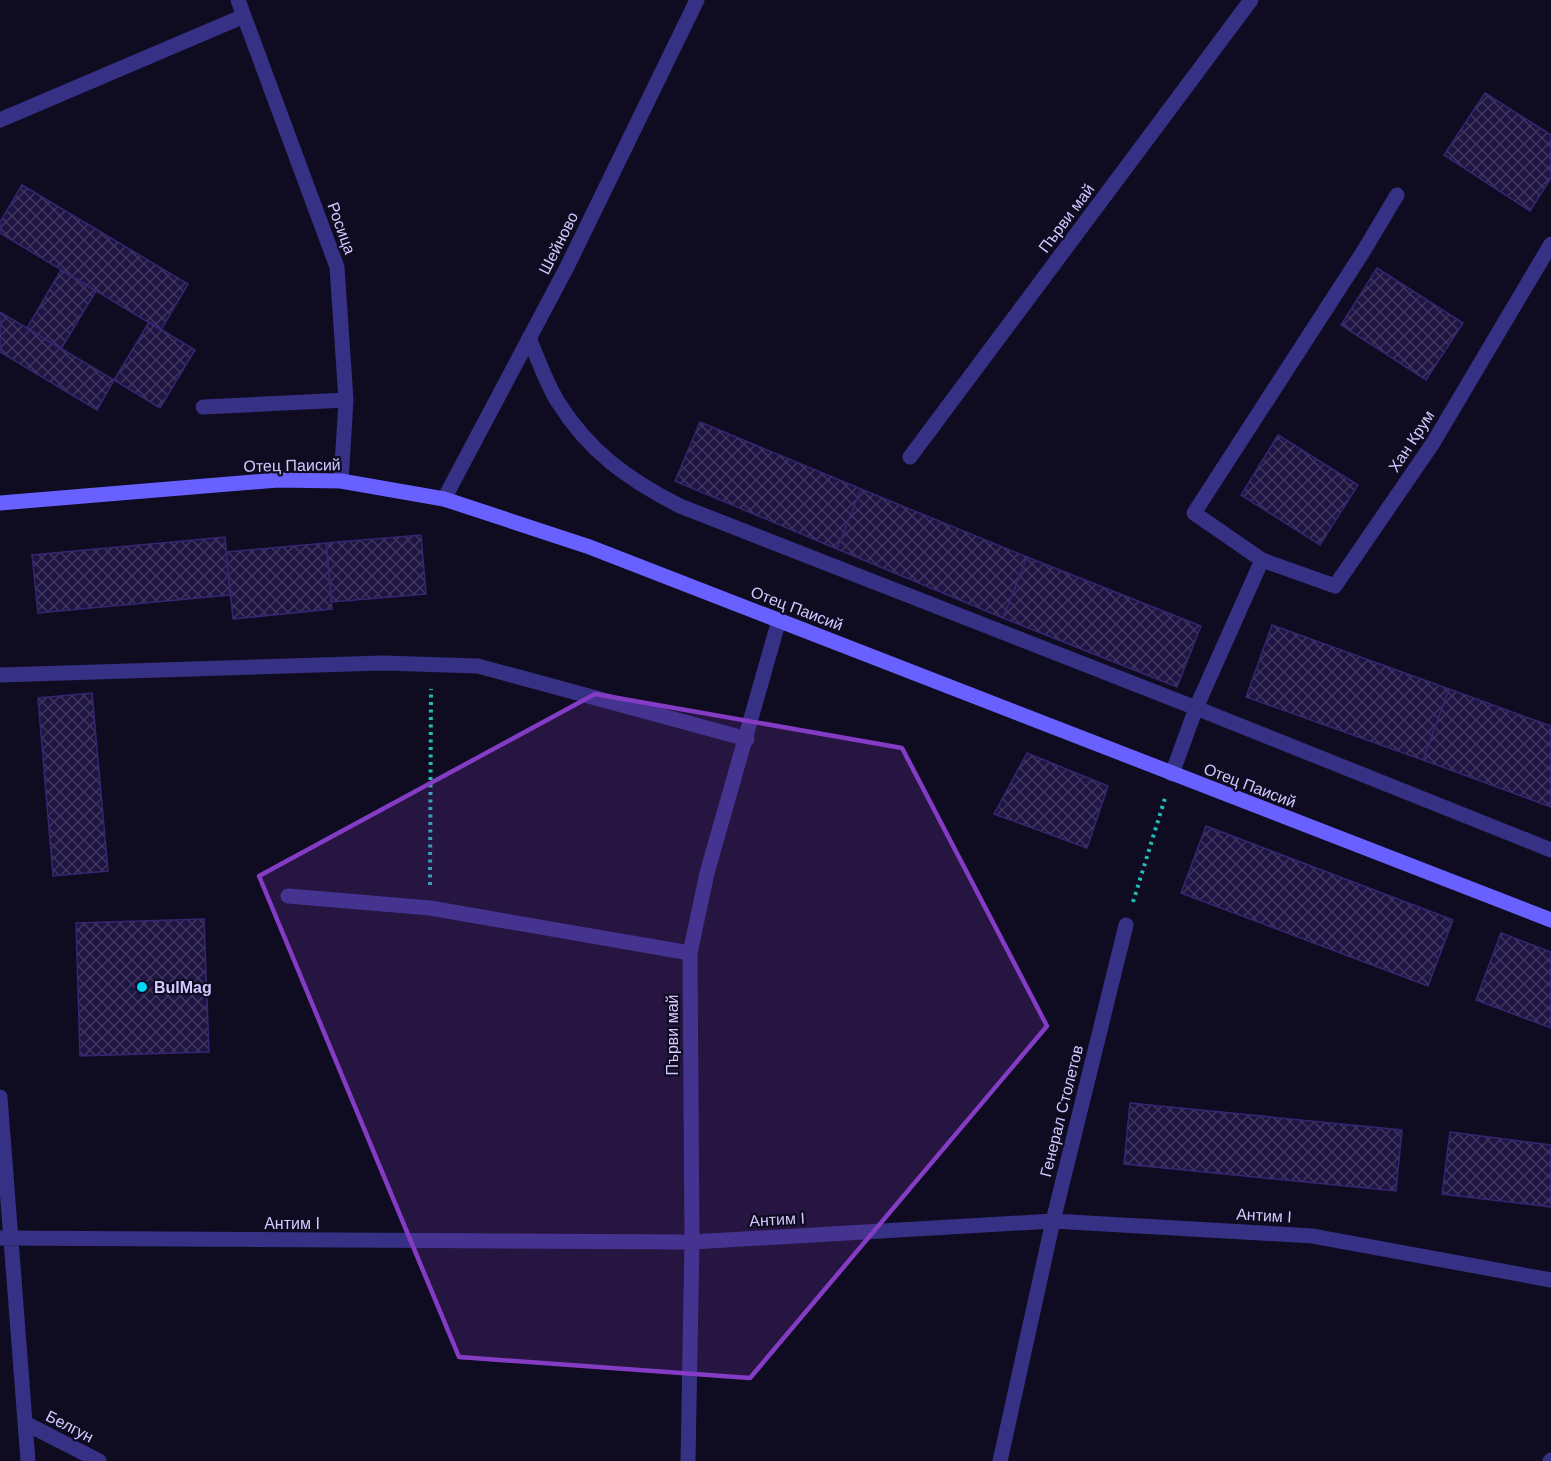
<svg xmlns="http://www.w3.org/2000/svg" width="1551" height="1461" font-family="Arial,sans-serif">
<defs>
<pattern id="building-cross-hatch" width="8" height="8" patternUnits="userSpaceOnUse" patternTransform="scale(1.5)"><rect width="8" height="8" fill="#1f1543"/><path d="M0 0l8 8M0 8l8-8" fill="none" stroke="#3f365f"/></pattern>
</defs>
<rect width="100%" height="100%" fill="#0f0b21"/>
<!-- building -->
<path fill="url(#building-cross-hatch)" stroke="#362571" stroke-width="1.5" d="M1485,93L1551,135V178L1530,211L1444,155Z
M22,185L188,284L161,330L0,233V222Z
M1377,268L1463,323L1426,380L1341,325Z
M61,270L96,291L61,349L27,328Z
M0,312L114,380L97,410L0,352Z
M149,322L195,350L160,408L114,380Z
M700,422L861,489L837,549L675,481Z
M1278,435L1358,485L1320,545L1241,495Z
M861,489L1027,557L1003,618L837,549Z
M421,535L426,594L332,602L326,543Z
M225,537L230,595L38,613L32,555Z
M326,543L332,609L233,619L226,552Z
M1027,557L1201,626L1177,687L1003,618Z
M1272,625L1449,689L1423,760L1246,697Z
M1449,689L1551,726V807L1423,760Z
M92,693L108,871L53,876L38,698Z
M1027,753L1108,786L1087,848L994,814Z
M1206,826L1453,920L1428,986L1181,893Z
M204,919L209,1052L80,1056L76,923Z
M1501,933L1551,952V1028L1476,1000Z
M1130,1103L1402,1130L1396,1191L1124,1164Z
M1450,1132L1551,1145V1207L1442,1194Z"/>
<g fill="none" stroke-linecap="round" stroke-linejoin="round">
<!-- path -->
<path stroke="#23bbb5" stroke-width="4" stroke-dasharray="3 4.5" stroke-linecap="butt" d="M430,885L431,689
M1133,902L1166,795"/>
<!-- lane -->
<path stroke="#363184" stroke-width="15" d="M238,0L337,267L346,400L341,481
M0,120L244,16
M529,338C538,359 546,383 558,402C589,452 629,480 680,506L1196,708L1551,850
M203,407L346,400
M1262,560L1194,513L1363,252L1397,195
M288,896L430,908L690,953"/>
<!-- street -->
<path stroke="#363184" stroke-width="15" d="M910,457L1251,0
M444,499L567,267L697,0
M0,675L383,663L478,666L747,739
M1172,774L1196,708L1262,560L1335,586L1433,443L1551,244
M0,1097L28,1461
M0,1238L692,1242L1053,1221L1313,1236L1551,1280
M25,1423L99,1461
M688,1461L692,1242L690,953L707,873L779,620
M1000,1461L1053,1221L1126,925
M1550,1461L1551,1460"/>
<!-- secondary -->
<path stroke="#6961ff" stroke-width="15" d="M0,503L278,480L341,481L444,499L587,546L1551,920"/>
</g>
<!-- marked area -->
<path fill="#843cc5" fill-opacity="0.2" stroke="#843cc5" stroke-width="4.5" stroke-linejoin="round" d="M595,694L902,748L1047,1026L750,1378L459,1357L259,876Z"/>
<!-- markers -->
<circle fill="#00d8f5" stroke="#0f0b21" stroke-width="2" cx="142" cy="987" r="6"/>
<g text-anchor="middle" stroke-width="4.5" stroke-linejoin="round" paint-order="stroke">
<!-- street labels -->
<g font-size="16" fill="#d2caff" stroke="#0f0b21">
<text transform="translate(1066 218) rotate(-53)" y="6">Първи май</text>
<text transform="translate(342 228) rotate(70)" y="6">Росица</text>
<text transform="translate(558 243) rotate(-63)" y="6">Шейново</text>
<text transform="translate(1411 441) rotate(-57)" y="6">Хан Крум</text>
<text transform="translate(292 465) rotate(-1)" y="6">Отец Паисий</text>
<text transform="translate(797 608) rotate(21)" y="6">Отец Паисий</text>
<text transform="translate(1250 785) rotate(21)" y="6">Отец Паисий</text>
<text transform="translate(672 1035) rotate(-90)" y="6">Първи май</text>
<text transform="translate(1061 1111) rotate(-76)" y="6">Генерал Столетов</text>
<text transform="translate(1264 1215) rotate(3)" y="6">Антим I</text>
<text transform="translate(777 1219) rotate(-3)" y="6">Антим I</text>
<text x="292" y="1229">Антим I</text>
<text transform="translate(70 1426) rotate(27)" y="6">Белгун</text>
</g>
<!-- poi labels -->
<g font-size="16" font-weight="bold" fill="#d2caff" stroke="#0f0b21" text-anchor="start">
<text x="154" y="993">BulMag</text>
</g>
</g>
</svg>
